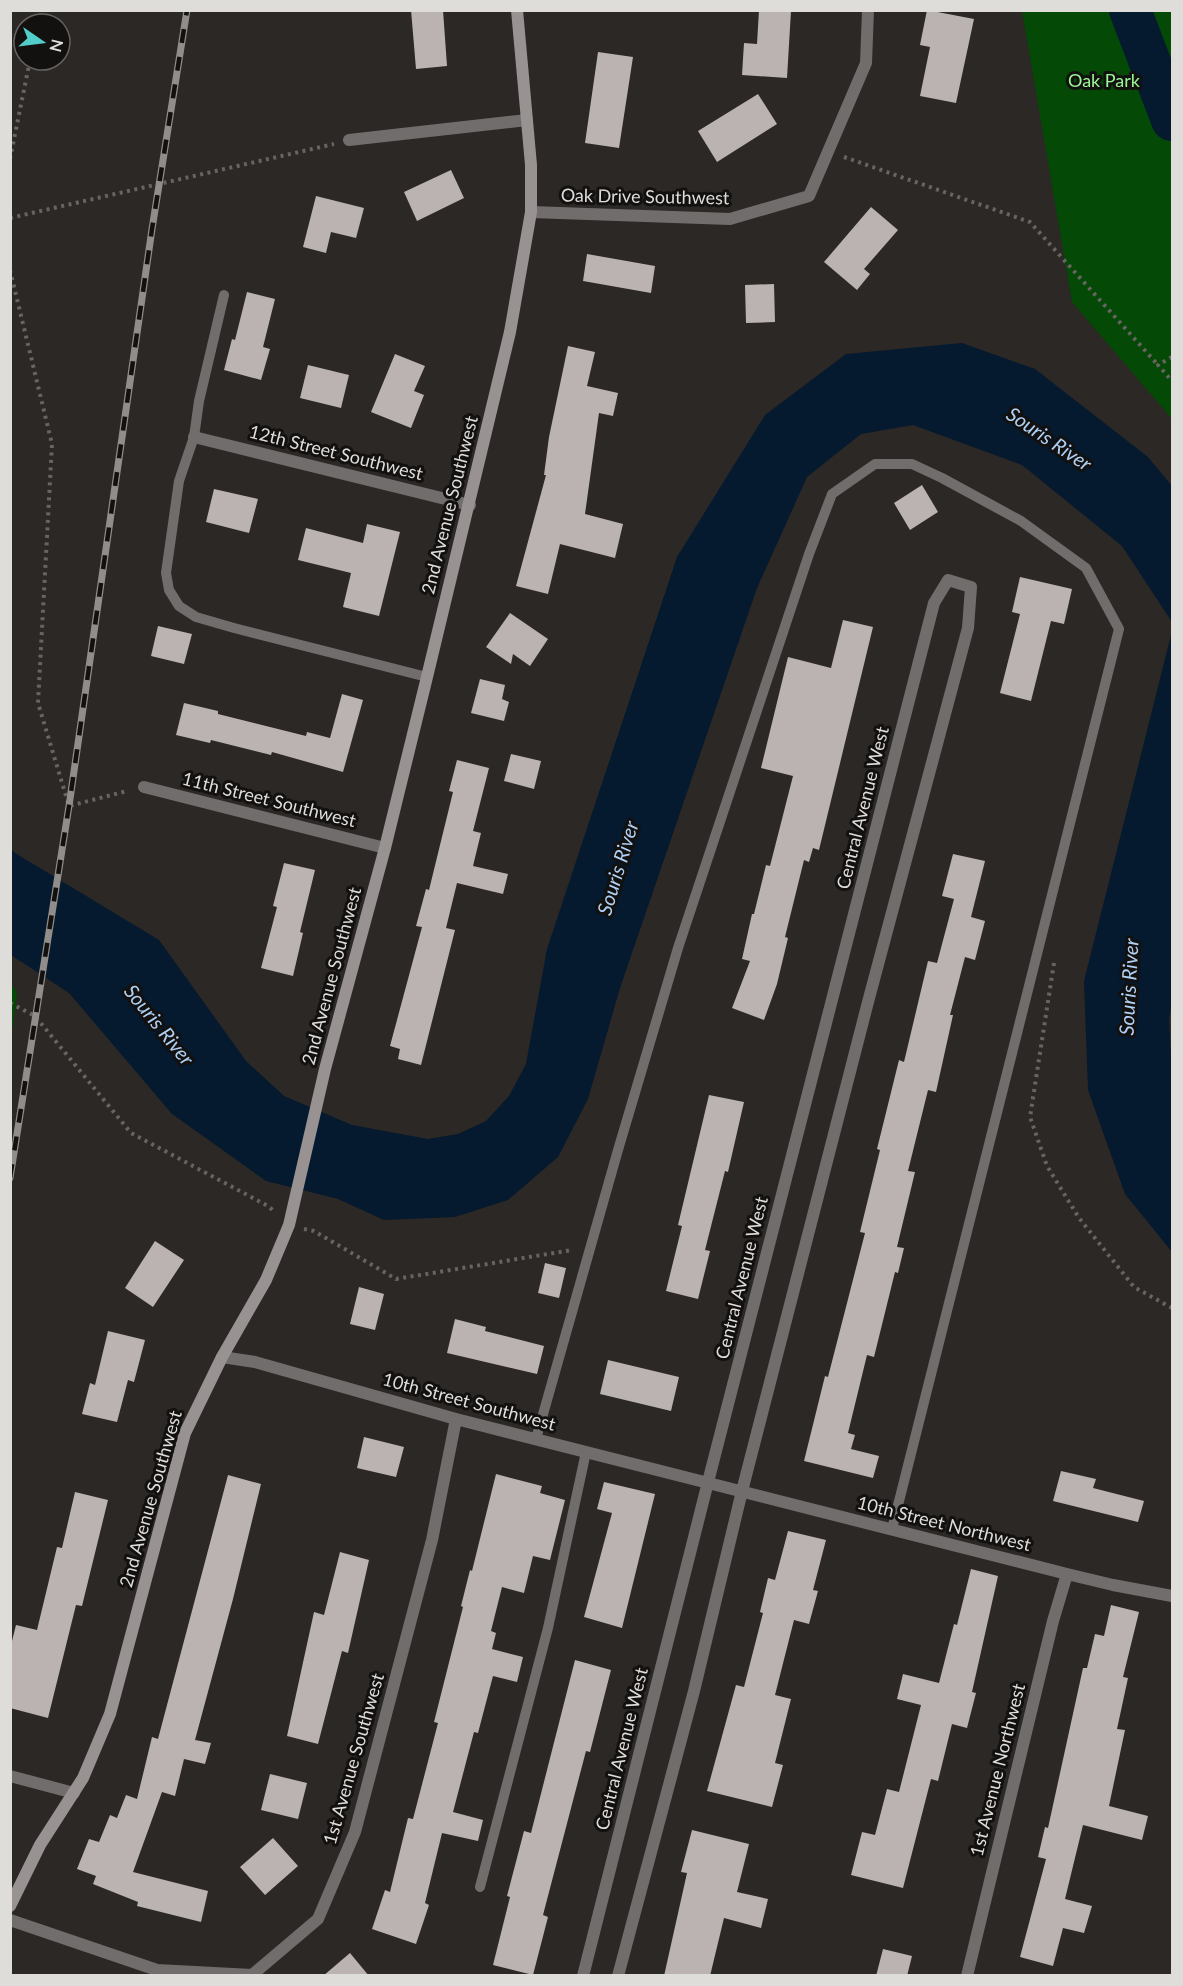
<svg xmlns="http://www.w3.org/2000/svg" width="1183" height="1986" font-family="Lato,sans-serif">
<rect width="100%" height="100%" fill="#2c2825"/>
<!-- green -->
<path fill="#044906" d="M1022,11H1172V419L1072,302Z
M11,983L17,993L11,1041Z"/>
<!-- water -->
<path fill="#05192f" d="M962,343L1035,369L1148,457L1172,486V622L1122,546L1022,465L913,425L861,434L807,477L757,588L620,988L588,1099L558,1157L508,1200L455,1217L384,1220L338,1199L266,1181L172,1114L69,993L11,955L10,848L15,853L159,940L246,1061L284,1096L352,1125L428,1139L458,1134L486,1121L509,1096L526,1064L547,949L677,557L765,415L846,354Z
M1172,631V1002L1169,1018L1172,1077V1252L1125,1194L1088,1090L1084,981Z"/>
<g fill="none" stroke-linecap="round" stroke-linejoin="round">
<!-- river -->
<path stroke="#05192f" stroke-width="42" d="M1130,10L1172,120"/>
</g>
<!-- building -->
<path fill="#bbb3b2" d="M411,10H443L447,66L416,69Z
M759,10L791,11L787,78L742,75L744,43L757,44Z
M927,10L974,19L956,103L920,96L930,47L920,45Z
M598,52L633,57L619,148L585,143Z
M758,94L777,124L717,162L698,131Z
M451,170L464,198L417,221L404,192Z
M316,196L364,208L356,238L331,232L326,253L303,247Z
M871,207L898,230L864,269L870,274L857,290L824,262Z
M587,254L655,266L651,293L583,281Z
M774,284L775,322L746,323L745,285Z
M247,292L275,299L263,347L270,349L261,380L224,370L232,339L235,340Z
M568,346L595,352L587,386L618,393L613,416L599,413L585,514L623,524L615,558L560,544L548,594L516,586L546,475H544L549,437Z
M395,354L425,366L414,391L424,395L411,428L371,412Z
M308,365L349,375L341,408L300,398Z
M922,485L938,512L910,530L894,503Z
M214,489L258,499L249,533L206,522Z
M367,524L400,532L379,616L343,607L351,573L298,560L306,528L363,543Z
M1020,577L1072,589L1064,624L1051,621L1031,701L1000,693L1020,614L1012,612Z
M510,613L548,639L530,666L513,654L511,664L486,647Z
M843,620L873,627L819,850L813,848L809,862L804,860L785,937L788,938L777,984L764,1020L732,1008L750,961L742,959L752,914H754L766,865L770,866L793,776L761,768L788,657L831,668Z
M158,626L192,634L184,664L151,656Z
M480,679L505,685L502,699L509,702L504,721L471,713Z
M342,694L363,700L343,772L272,752L271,755L211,740L210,743L176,735L184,703L218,711V714L306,736L307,732L330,738Z
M511,754L541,761L534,789L504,781Z
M457,760L489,768L473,831L481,833L473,866L508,874L503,894L457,883L446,928L455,930L421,1065L398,1059L400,1049L390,1046L422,927L416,926L426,889L429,890L453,792L449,791Z
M953,854L985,861L971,917L985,921L975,960L965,957L950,1015H953L936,1092L928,1090L908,1171L915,1172L897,1247L904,1248L898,1273L895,1272L874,1357L867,1355L848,1433L855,1435L851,1449L879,1456L873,1478L804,1461L825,1376L828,1377L865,1233L860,1232L880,1150L877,1149L899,1060L904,1062L928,961L937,963L954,899L942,896Z
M284,863L315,870L300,932L303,933L293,976L261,968L277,907L273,906Z
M709,1095L744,1102L728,1172L725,1171L705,1250L710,1251L698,1299L666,1291L682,1226L678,1225Z
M155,1241L184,1260L153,1307L125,1288Z
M545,1263L566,1268L559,1298L538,1293Z
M359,1287L384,1294L375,1330L350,1324Z
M455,1319L486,1327L485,1331L544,1346L537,1374L447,1353Z
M108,1331L145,1340L134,1382L128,1380L117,1422L82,1414L90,1383L95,1385Z
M608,1360L679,1377L671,1411L600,1394Z
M364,1437L404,1447L396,1477L357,1468Z
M1061,1471L1096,1479L1093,1488L1144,1501L1138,1522L1053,1501Z
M496,1474L542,1486L540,1493L565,1500L550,1560L533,1556L524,1593L502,1587L491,1631L496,1633L492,1649L523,1657L517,1682L493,1676L478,1733L474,1732L453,1812L483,1820L478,1841L442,1833L425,1903L429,1905L416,1944L372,1929L385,1890L390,1892L408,1818L413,1819L438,1723L434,1722L463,1607L461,1606L470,1570L472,1571Z
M228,1475L261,1484L233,1599L195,1740L211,1743L205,1764L184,1759L175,1796L162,1792L133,1872L208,1891L201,1922L137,1906L138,1902L93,1884L96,1876L77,1869L89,1839L99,1842L110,1815L117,1818L126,1795L137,1799L152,1737L158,1739Z
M604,1482L655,1494L622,1628L584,1617L612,1513L597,1509Z
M75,1492L108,1500L82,1606L76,1605L48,1718L10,1708V1649L16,1625L37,1630L57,1547L62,1548Z
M788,1531L826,1540L813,1590L818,1591L809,1624L794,1620L775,1695L791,1699L775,1763L783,1765L772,1807L707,1791L736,1685L744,1687L763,1613L760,1612L768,1578L775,1580Z
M340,1552L369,1560L348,1653L342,1651L318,1744L287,1736L314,1612L324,1615Z
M971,1569L998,1576L972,1692L976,1693L967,1728L952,1724L938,1781L931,1779L903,1888L851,1875L862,1832L875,1835L887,1789L899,1792L921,1705L897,1699L903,1674L939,1683L954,1624L957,1625Z
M1111,1605L1139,1612L1123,1677L1128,1678L1117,1729L1125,1730L1109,1806L1148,1816L1142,1840L1083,1825L1065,1899L1092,1906L1084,1933L1063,1928L1053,1966L1020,1957L1046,1859L1038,1857L1045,1827L1048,1828L1083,1668H1087L1095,1634L1104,1636Z
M575,1660L611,1670L590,1752L586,1751L543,1915L548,1917L533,1975L493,1965L510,1897L507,1896L524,1831L531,1833Z
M270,1774L307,1783L298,1819L261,1810Z
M692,1830L749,1844L737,1892L768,1899L761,1928L724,1918L710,1976H664L687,1873L681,1872Z
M273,1838L298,1866L265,1895L240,1867Z
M883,1949L912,1956L907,1976H876Z
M350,1953L369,1976H323Z"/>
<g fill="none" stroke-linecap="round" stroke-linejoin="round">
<!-- path -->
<path stroke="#676461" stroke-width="4" stroke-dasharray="3 4.5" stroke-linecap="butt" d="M38,24L42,10
M844,157L1030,222L1158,365
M10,159L30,60
M10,218L334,144
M10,270L52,444L38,703L69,806L127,791
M1172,357L1158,365L1172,381
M1054,963L1030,1117L1047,1166L1079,1218L1134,1287L1172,1308
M10,1003L35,1016L131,1133L268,1206L275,1212
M304,1229L314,1231L396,1279L572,1250"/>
<!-- lane -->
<path stroke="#706d6c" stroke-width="10" d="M224,295L199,401L194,437L179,481L166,573L169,590L179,606L196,617L234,628L427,677
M536,1439L618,1150L678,948L809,554L832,494L875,464H912L942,478L1021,521L1086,568L1119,629L892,1529
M480,1887L548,1628L586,1452"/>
<!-- street -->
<path stroke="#706d6c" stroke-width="12" d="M349,140L527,120
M531,212L730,219L809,196L866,63L868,10
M194,437L470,505
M144,787L385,848
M222,1357L255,1362L456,1419L1067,1574L1113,1585L1172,1596
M10,1776L74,1793
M10,1920L157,1970L252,1975L318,1919L355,1832L432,1540L456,1419
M583,1976L708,1482L934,603L948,580L971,587L968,628L868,1002L742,1491L694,1691L618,1976
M967,1976L1053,1621L1067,1574"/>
<!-- secondary -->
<path stroke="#989392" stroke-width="12" d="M10,1906L40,1845L83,1778L110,1714L185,1433L222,1357L266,1280L289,1225L325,1069L385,848L427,677L510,332L531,212V165L517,10"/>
<!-- rail casing -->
<g stroke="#908d8a" stroke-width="7">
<path id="rail" d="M10,1178L69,806L152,229L187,10"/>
</g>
<!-- rail -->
<use href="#rail" stroke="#131110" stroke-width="4.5" stroke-dasharray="14" stroke-linecap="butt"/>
</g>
<g text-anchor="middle" stroke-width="6" stroke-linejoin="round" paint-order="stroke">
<!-- park labels -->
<g font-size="18" fill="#9af795" stroke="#131110">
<text x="1104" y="87">Oak Park</text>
</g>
<!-- street labels -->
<g font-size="18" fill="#dfddda" stroke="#131110">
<text transform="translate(645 197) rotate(1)" y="6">Oak Drive Southwest</text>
<text transform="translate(336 453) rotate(14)" y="6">12th Street Southwest</text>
<text transform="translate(450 505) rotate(-76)" y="6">2nd Avenue Southwest</text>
<text transform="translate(269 800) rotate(14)" y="6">11th Street Southwest</text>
<text transform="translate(863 808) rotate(-76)" y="6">Central Avenue West</text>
<text transform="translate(332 976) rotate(-75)" y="6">2nd Avenue Southwest</text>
<text transform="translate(742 1278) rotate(-76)" y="6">Central Avenue West</text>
<text transform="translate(469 1402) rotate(15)" y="6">10th Street Southwest</text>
<text transform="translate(151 1499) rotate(-74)" y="6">2nd Avenue Southwest</text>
<text transform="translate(944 1524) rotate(14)" y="6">10th Street Northwest</text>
<text transform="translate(622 1749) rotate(-76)" y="6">Central Avenue West</text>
<text transform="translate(354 1759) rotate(-74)" y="6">1st Avenue Southwest</text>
<text transform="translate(998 1770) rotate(-76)" y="6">1st Avenue Northwest</text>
</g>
<!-- water labels -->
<g font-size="20" font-style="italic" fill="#afd0f5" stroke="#131110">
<text transform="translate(1049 439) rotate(34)" y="7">Souris River</text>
<text transform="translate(618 868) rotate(-73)" y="7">Souris River</text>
<text transform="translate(1129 987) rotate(-87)" y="7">Souris River</text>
<text transform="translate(159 1025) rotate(51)" y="7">Souris River</text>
</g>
</g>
<!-- border -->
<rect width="1183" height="1986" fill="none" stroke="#dfddda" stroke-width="24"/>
<!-- north arrow -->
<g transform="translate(42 42) rotate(104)"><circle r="28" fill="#131110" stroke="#656361" stroke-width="1.5"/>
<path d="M0-4.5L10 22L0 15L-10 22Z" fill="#53cdca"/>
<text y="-9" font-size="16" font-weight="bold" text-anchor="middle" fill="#dfddda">N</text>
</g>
</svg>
